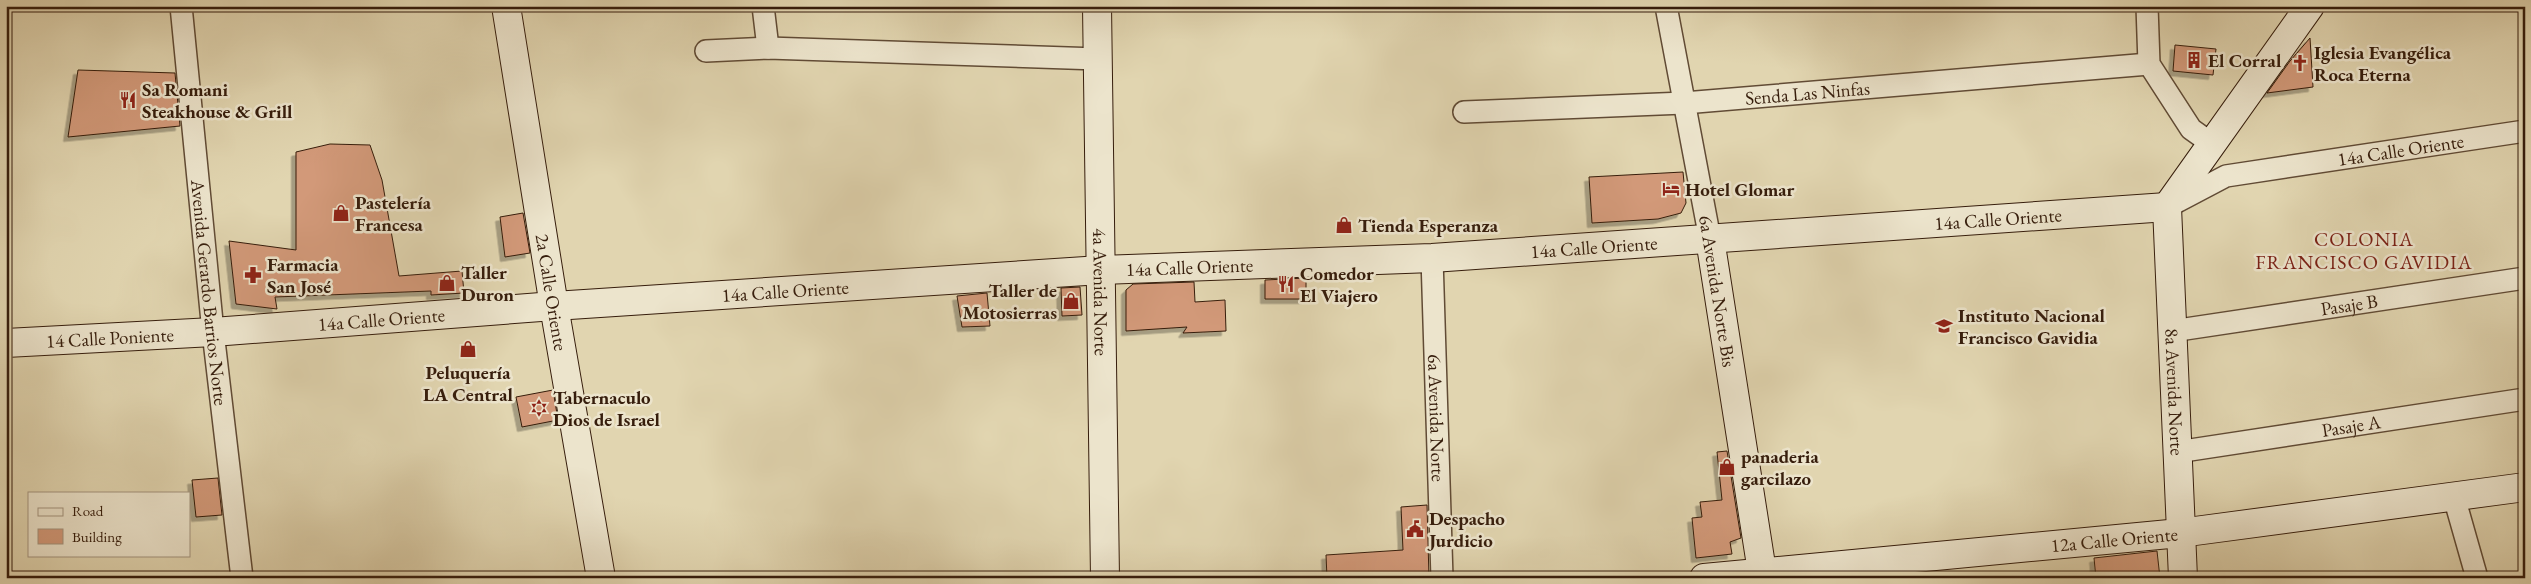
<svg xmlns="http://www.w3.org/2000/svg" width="2531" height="584" font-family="'EB Garamond',serif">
<defs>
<filter id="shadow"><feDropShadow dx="-4.5" dy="4.5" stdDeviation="0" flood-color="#0004"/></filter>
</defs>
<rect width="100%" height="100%" fill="#e1d5b0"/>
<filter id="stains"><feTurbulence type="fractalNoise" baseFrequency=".004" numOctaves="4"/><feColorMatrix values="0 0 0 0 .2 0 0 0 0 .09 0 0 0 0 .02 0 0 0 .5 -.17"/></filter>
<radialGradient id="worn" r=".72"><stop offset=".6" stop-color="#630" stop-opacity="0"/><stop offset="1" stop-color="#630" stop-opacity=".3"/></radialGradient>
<!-- building -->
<path fill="#d29979" stroke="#361d0c" filter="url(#shadow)" d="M2310,38L2313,87L2267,93L2290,61Z
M2175,45L2216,49L2213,75L2173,71Z
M78,70L175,73L180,126L68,137Z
M330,144L370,145L382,180L399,276L462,271L464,293L431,295V291L275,297L277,309L236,304L229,241L296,250V152Z
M1683,172L1686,203L1681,213L1658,219L1592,223L1589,177Z
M523,213L530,253L505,257L500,217Z
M1306,278V299H1265V280Z
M1194,282L1195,302L1225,300L1226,331L1183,333L1187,327L1126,331V290L1133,284Z
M1080,287L1082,315L1062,316L1061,288Z
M987,293L990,326L962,327L957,296Z
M553,390L558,420L522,427L516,397Z
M1727,451L1741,538L1730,542L1732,554L1696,558L1692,518L1702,517L1700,502L1722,500L1717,452Z
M218,478L222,515L196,517L192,480Z
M1427,505L1429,578H1327L1326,555L1403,550L1401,507Z
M2157,551L2160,578H2096L2094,558Z"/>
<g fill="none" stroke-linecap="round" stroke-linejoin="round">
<!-- street casing -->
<g stroke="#614b35" stroke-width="24">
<g id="street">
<path id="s1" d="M181,6L213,332L242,578"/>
<path d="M763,6L768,48"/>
<path d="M1666,6L1710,239"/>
<path d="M2147,6L2149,64L2191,129L2212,144"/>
<path d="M706,51L768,48L1098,59"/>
<path id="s2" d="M1464,112L1684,103L2149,64"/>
<path id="s3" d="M2169,206L2226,176L2525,131"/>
<path id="s4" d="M1432,258L1442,578"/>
<path id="s5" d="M2172,331L2525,278"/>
<path id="s6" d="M2177,452L2525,399"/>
<path d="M2454,497L2477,578"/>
</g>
</g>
<!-- secondary casing -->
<g stroke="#361d0c" stroke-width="30">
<g id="secondary">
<path id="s7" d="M506,6L554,306L601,578"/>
<path id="s8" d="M1097,6L1105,578"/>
<path id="s9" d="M2167,207L2183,578"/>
<path d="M2167,207L2310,6"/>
<path d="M1710,239L1763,578"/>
<path id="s10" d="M6,343L213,332L554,306L1101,270L1432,258L2167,207"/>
<path id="s11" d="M1704,578L2180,533L2525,487"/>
</g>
</g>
<!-- street -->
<use href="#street" stroke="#ece4cc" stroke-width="21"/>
<!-- secondary -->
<use href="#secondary" stroke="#ece4cc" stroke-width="28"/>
</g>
<!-- icons -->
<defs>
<g id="building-bare" transform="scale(1.35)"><path d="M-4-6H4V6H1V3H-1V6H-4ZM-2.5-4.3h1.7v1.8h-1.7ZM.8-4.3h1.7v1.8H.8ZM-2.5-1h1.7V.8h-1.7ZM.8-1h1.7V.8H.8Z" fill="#8f2418" stroke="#ece4cc" stroke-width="2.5" paint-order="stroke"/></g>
<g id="church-bare" transform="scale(1.35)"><path d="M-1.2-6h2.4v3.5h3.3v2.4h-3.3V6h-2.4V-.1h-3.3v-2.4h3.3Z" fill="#8f2418" stroke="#ece4cc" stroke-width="2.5" paint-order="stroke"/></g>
<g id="restaurant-bare" transform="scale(1.35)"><path d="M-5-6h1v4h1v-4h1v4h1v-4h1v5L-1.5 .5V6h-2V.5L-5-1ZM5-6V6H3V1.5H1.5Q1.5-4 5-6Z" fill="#8f2418" stroke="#ece4cc" stroke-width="2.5" paint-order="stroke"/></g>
<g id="hotel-bare" transform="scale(1.35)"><path d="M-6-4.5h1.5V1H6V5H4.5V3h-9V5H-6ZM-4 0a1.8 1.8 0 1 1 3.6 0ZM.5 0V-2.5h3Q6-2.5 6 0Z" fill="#8f2418" stroke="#ece4cc" stroke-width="2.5" paint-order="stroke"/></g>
<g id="shop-bare" transform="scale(1.35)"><path d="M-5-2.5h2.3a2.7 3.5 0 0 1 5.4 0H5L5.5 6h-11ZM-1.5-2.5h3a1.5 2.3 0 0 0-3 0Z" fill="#8f2418" stroke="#ece4cc" stroke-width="2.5" paint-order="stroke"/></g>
<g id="pharmacy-bare" transform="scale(1.35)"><path d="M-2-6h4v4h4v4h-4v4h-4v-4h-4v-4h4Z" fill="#8f2418" stroke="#ece4cc" stroke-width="2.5" paint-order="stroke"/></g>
<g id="school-bare" transform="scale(1.35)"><path d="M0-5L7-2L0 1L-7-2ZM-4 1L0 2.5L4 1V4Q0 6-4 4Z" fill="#8f2418" stroke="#ece4cc" stroke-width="2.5" paint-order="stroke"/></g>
<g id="synagogue-bare" transform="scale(1.35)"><path d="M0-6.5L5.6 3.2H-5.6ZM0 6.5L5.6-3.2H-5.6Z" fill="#8f2418" stroke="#ece4cc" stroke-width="2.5" paint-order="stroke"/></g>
<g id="civic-bare" transform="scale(1.35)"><path d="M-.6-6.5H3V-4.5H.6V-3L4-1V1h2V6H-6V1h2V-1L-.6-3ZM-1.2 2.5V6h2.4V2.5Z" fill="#8f2418" stroke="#ece4cc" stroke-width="2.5" paint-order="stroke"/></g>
</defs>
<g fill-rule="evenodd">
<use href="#building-bare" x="2194" y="60"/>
<use href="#church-bare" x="2300" y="63"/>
<use href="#restaurant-bare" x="128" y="100"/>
<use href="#hotel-bare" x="1671" y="189"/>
<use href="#shop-bare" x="341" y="213"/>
<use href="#shop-bare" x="1344" y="225"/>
<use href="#pharmacy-bare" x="253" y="275"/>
<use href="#shop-bare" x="447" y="283"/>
<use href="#restaurant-bare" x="1286" y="284"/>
<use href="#shop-bare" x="1071" y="301"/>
<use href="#school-bare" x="1944" y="326"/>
<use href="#shop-bare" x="468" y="349"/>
<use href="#synagogue-bare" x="539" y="408"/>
<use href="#shop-bare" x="1727" y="467"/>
<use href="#civic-bare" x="1415" y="529"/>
</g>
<g text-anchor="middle" stroke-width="5" stroke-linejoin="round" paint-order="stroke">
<!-- poi labels -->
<g font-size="19" font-weight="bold" fill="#361d0c" stroke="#ece4cc" text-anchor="start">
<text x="2314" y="59">Iglesia Evangélica<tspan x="2314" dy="22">Roca Eterna</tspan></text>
<text x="2208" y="67">El Corral</text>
<text x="142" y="96">Sa Romani<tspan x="142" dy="22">Steakhouse &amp; Grill</tspan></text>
<text x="1685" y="196">Hotel Glomar</text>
<text x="355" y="209">Pastelería<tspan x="355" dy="22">Francesa</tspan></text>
<text x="1358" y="232">Tienda Esperanza</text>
<text x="267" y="271">Farmacia<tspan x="267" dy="22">San José</tspan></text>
<text x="461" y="279">Taller<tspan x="461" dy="22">Duron</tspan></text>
<text x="1300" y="280">Comedor<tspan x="1300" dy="22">El Viajero</tspan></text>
<text x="1057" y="297" text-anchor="end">Taller de<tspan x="1057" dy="22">Motosierras</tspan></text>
<text x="1958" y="322">Instituto Nacional<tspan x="1958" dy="22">Francisco Gavidia</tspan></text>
<text x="468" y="379" text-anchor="middle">Peluquería<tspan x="468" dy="22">LA Central</tspan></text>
<text x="553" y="404">Tabernaculo<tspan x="553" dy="22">Dios de Israel</tspan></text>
<text x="1741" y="463">panaderia<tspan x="1741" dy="22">garcilazo</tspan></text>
<text x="1429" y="525">Despacho<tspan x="1429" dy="22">Jurdicio</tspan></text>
</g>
<!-- street labels -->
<g font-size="19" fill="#361d0c" stroke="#ece4cc">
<text dy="7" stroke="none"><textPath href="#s2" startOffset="344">Senda Las Ninfas</textPath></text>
<text dy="7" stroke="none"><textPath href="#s3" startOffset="241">14a Calle Oriente</textPath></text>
<text dy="7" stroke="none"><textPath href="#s10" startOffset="1996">14a Calle Oriente</textPath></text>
<text dy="7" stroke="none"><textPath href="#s10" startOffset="1591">14a Calle Oriente</textPath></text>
<text dy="7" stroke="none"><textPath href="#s10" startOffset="1186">14a Calle Oriente</textPath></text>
<text dy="7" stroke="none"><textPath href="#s10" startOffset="781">14a Calle Oriente</textPath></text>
<text transform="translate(1718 291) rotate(81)" y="7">6a Avenida Norte Bis</text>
<text dy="7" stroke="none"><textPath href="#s1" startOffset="288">Avenida Gerardo Barrios Norte</textPath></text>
<text dy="7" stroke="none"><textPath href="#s7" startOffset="290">2a Calle Oriente</textPath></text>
<text dy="7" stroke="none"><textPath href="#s8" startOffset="286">4a Avenida Norte</textPath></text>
<text dy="7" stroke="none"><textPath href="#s5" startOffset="179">Pasaje B</textPath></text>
<text dy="7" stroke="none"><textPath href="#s10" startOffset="376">14a Calle Oriente</textPath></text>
<text dy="7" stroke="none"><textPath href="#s10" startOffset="104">14 Calle Poniente</textPath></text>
<text dy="7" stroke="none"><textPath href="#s9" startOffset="185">8a Avenida Norte</textPath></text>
<text dy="7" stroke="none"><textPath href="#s4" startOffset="160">6a Avenida Norte</textPath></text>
<text dy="7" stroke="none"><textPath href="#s6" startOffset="176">Pasaje A</textPath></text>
<text dy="7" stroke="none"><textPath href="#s11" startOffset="412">12a Calle Oriente</textPath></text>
</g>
<!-- neighbourhood labels -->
<g font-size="20" letter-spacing="1" fill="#7a1f14" stroke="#ece4cc">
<text x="2364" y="246">COLONIA<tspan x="2364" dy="23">FRANCISCO GAVIDIA</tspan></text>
</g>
</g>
<!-- margin -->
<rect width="2531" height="584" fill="none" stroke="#e1d5b0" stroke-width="25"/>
<rect x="8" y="8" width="2516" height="569" fill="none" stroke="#361d0c" stroke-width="2.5"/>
<rect x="12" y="12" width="2506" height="559" fill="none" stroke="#361d0c"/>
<!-- legend -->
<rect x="28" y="492" width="162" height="65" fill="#ece4cc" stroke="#a3947f"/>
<rect x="38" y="508" width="25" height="8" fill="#ece4cc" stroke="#a3947f"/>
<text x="72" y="516" font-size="15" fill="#361d0c">Road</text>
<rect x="38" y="529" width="25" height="15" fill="#d29979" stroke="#a3947f"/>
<text x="72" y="542" font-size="15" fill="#361d0c">Building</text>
<rect width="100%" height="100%" filter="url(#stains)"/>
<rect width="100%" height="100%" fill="url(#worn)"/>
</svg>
